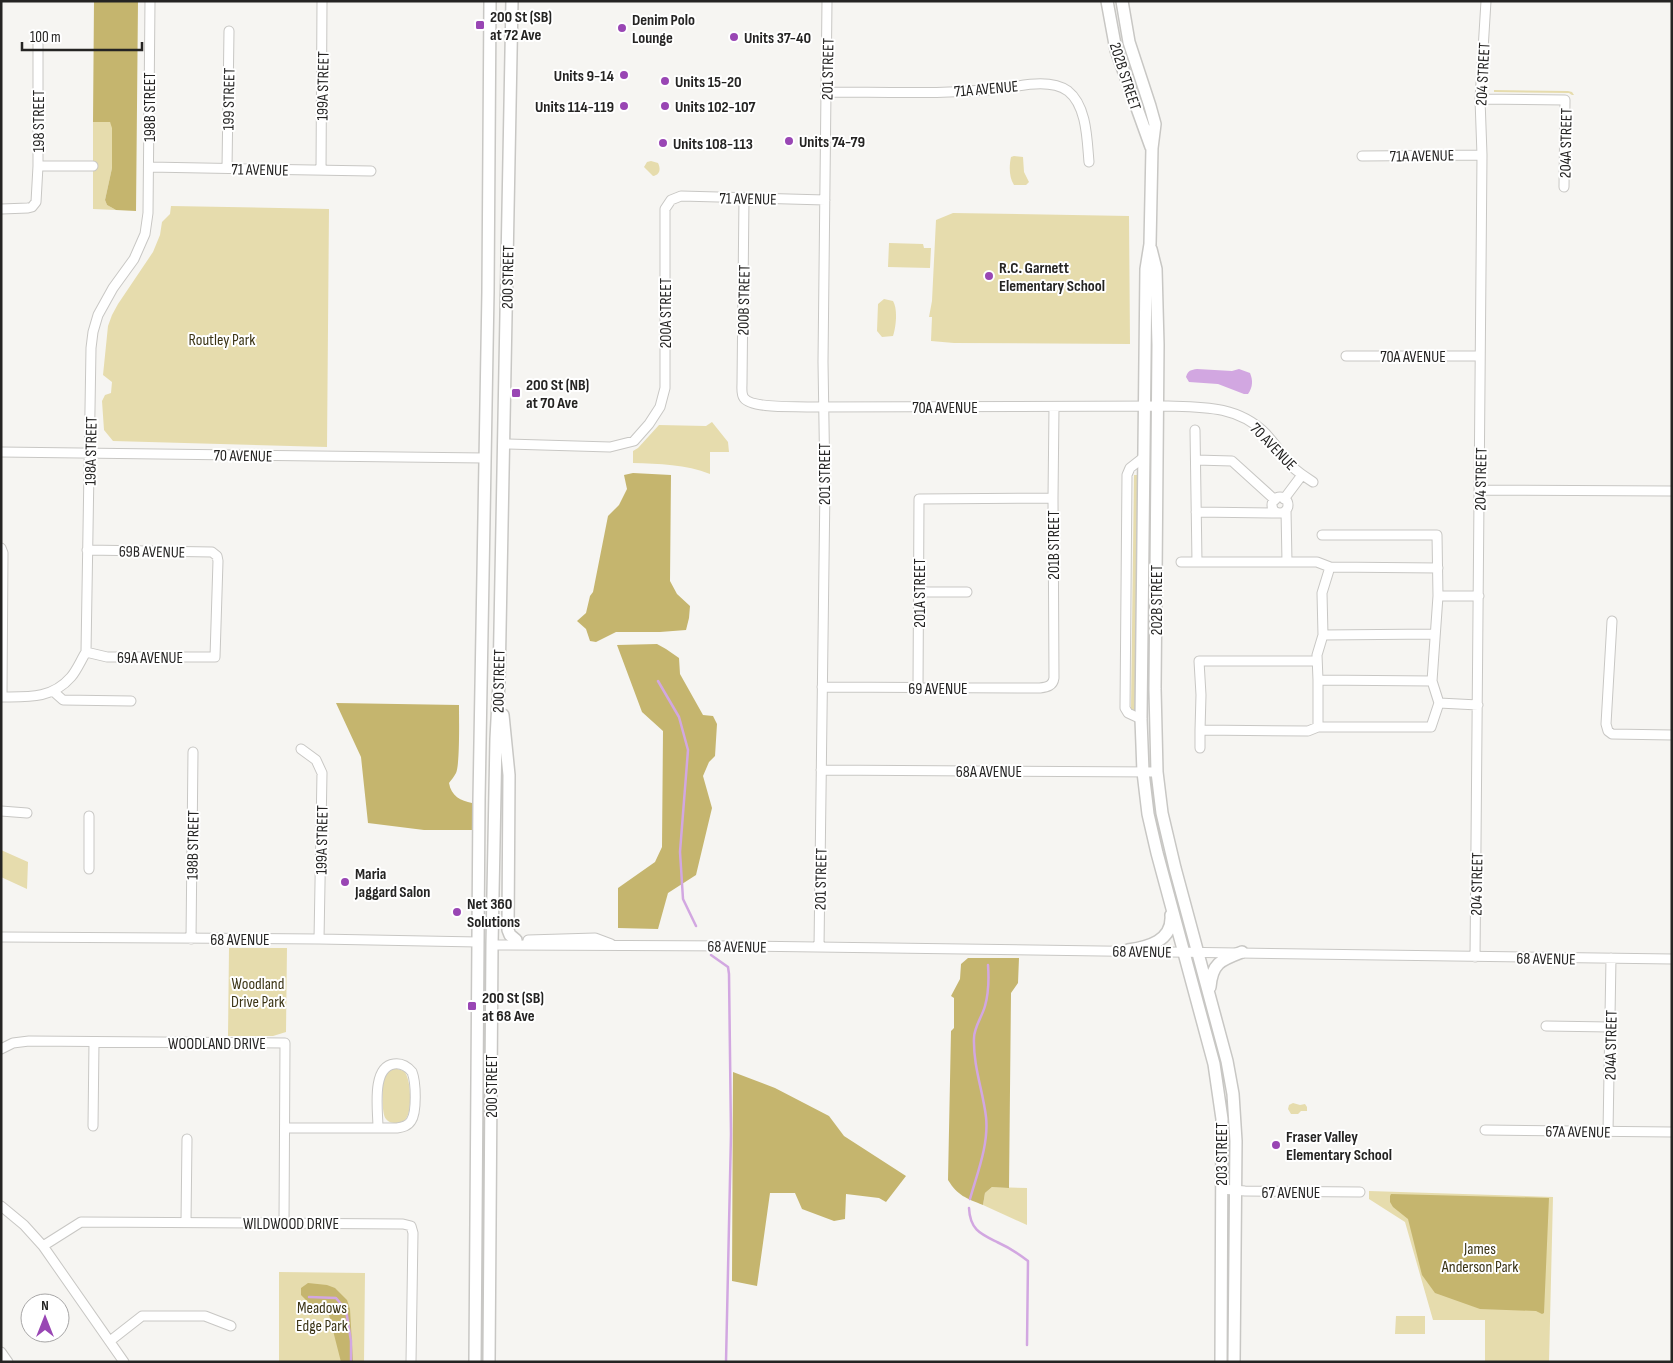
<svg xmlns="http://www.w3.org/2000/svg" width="1673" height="1363" font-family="'Sofia Sans Condensed',sans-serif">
<rect width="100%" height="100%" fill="#f6f5f2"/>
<!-- green -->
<path fill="#e6dcad" d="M1494,90L1568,91L1572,92L1574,95H1572L1569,93L1496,92H1494Z
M93,122H110L112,125V168L105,200L107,205L116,210L93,209Z
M1014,156L1023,157L1024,172L1029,182L1026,185H1014C1009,178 1009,166 1011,157Z
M651,161L658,163C661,169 660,175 653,176L644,167L647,162Z
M171,206L329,209L327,447L113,441L104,430L102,401L105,395L111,393L112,382L103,375L108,326L112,315L118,304L153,252L160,235L162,222L170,214Z
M953,213L1129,216L1130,344L954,343L931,341L932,317H929L932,301L936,220Z
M889,243L923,244L924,248H931L930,268L888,267Z
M884,299L893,301C898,309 896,327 893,336L882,337L877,331L878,304Z
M712,422L728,442L729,452H710V474C686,464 659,464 633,463V451L638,448L659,425L706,426Z
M1134,475H1138L1135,712L1131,709Z
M1,850L28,862L27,889L1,877Z
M229,948H287L286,1032L273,1036H228Z
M394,1068L404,1071C411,1078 412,1108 407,1117C405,1121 402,1122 397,1123C393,1123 389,1123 386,1119C381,1114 382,1082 385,1075C387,1071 390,1070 394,1068Z
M1293,1103L1300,1105L1305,1104L1307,1107V1111H1301L1298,1114H1291L1288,1109L1289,1105Z
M992,1187L1027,1188V1225L983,1205L985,1193Z
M1369,1191L1553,1197L1549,1362H1485V1320H1433L1405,1222L1369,1199Z
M279,1272L365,1273L364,1362H279Z
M1396,1316H1425V1334H1395Z"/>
<!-- forest -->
<path fill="#c5b56e" d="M94,1H138L136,211L116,210L107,205L105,200L112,168V128L110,122H93Z
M633,473L671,475L670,581L677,594L690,606L689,618L686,630L660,632H616L596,642L590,641L586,629L577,621L586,613L590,596L593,592L608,516L619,505L627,489L624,475Z
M657,644L666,649L679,658L680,674L703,715L713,716L717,724L715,756L709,762L703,776L712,808L696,875L668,893L658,929L618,928V888L655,862L662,847L663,731L642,712L617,645Z
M336,703L459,705C459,716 460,765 456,773C454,777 451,780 449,783C451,796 461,801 472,803L473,830H424L368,823L361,757Z
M968,958H1019L1018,983L1011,993L1009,1188L992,1187L985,1193L983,1205C966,1198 958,1196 948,1180L951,1031L954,1028V998L951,996L960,979L961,964Z
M733,1072L775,1088L829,1116L844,1136L906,1176L886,1202L879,1198L846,1194L845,1219L834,1221L802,1209L795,1193H770L757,1286L732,1281Z
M1391,1194L1549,1198L1544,1313L1542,1314L1536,1311L1480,1309L1435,1293L1422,1275L1408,1219L1393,1207L1390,1202V1196Z
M308,1283L327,1285L335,1288L347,1300L350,1309L353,1362H341L328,1311L314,1307L307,1301L301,1295V1288Z"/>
<!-- water -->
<path fill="#d2a7e1" d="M1197,369L1232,371L1239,369L1250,373C1253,380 1253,387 1248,394H1244L1218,384L1189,382L1186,377C1188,370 1191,370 1197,369Z"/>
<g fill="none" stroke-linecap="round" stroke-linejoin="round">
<!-- stream -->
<path stroke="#d2a7e1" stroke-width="2.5" d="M658,681L679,717L688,750L680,852L683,899L696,926
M711,955L728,967L729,974L731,1134L726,1362
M970,1199C977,1174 989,1144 986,1117C983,1091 973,1066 974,1038C974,1027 982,1017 985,1006C989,992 989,979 988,965
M969,1208C970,1230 981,1234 997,1242C1008,1247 1019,1254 1028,1261L1027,1345
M309,1297L336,1298L346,1310L351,1341V1362"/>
<!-- minor casing -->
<g stroke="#c8c7c4" stroke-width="11">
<path id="minor" d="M827,92C886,92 946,95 1005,88C1024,85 1051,79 1068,91C1087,106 1087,140 1089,162
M1480,99L1565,100L1564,187
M1362,156L1482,155
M38,166H93
M149,167L371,171
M227,168L229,31
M321,170L322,1
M744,198L742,383C742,388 741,394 744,398C752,409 796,406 809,407L1168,406C1203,407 1238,406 1265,433C1275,443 1282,455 1291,466C1298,472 1305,477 1313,482
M1,209L28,208L32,207L36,202L38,166V37
M1346,356H1480
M1195,430L1197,562
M504,444L610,447L634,441L649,424L660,407L665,388V209L671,200L681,196L825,200
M1,452L484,458
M1196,460L1232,461L1275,500
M1480,490L1672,491
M1272 505a8 8 0 1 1 16 0a8 8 0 1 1-16 0Z
M1284,499L1302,475
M1286,510L1287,562
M1196,512L1277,513
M1322,535H1437L1438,596H1479
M1,548L3,553L2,697
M1181,562H1317L1330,567
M919,592H967
M1438,596L1432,681L1439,703L1478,705
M1612,621L1606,724L1608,731L1612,734L1672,735
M1323,635L1435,634
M86,652L107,657H215L218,561L217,556L212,552L87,550
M1317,661H1199L1201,695L1200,730L1308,731L1318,727V680
M1432,681L1318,680L1317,655L1323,635L1322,593L1330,567L1438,568
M822,687L1040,688C1047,687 1053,686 1054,678L1053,498L1054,407
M918,687L919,499L1053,498
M54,692L63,700L131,701
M1,697C28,697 52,699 71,677C77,670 81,660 86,652L91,348L93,332L98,315L113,288L134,259L145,234L148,213L150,1
M1141,719L1128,713L1125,708L1127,475L1130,468L1144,457
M1318,727H1431L1439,703
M1200,748V730
M301,749L316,760L322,773L319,939
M821,770L1157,772
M1,811L27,813
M89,816V869
M1,937L319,939L478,942
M191,939L193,752
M528,940L595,938L611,944
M492,945L742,946L1672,959
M819,947L825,486L823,362L827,1
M1475,957L1482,155L1480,99L1486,1
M1546,1026L1610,1027
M1,1049L13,1043L29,1041L285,1043L284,1223
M93,1126L94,1042
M285,1128H397C403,1127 408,1126 411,1121C417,1112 416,1082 412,1072C407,1066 401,1063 394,1064C371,1067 378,1111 378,1128
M1485,1130L1672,1132
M1608,1132L1611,958
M1222,1189L1245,1191L1360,1192
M1,1206L24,1225L43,1246L124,1362
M186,1222L187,1139
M43,1246L81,1222L403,1224L411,1226L413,1233L411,1362
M110,1341L142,1316H205L231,1326
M1,1352L8,1362"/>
</g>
<!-- major casing -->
<g stroke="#c8c7c4" stroke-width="14">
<path id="major" d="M1107,1L1116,50L1151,147
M1122,1L1129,42L1150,106L1155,124L1152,148L1150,244L1146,269L1141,719L1143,772L1148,814L1157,853L1214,1064L1222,1119L1221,1362
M1151,249L1156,269L1158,345L1155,689L1157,772L1162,813L1175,868L1227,1061L1233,1094L1236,1141L1234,1362
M503,715L509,775L508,930L510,935L516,940
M1128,950C1148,947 1173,941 1171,915
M1210,987C1212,963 1221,960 1242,952
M475,1362L479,800L488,292L490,1
M489,1362L492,945L496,739L499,682L512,1"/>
</g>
<!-- minor -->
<use href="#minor" stroke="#fff" stroke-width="9"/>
<!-- major -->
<use href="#major" stroke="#fff" stroke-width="11"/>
</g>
<!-- markers -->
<g fill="#9946b4" stroke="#fff" stroke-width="2">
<rect x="475" y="20" width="10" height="10" rx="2.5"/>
<circle cx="622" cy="28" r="5"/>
<circle cx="734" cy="37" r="5"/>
<circle cx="624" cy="75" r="5"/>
<circle cx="665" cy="81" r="5"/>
<circle cx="624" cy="106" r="5"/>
<circle cx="665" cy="106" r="5"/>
<circle cx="789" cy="141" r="5"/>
<circle cx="663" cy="143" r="5"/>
<circle cx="989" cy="276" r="5"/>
<rect x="511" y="388" width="10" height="10" rx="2.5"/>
<circle cx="345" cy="882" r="5"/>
<circle cx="457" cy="912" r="5"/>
<rect x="467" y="1001" width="10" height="10" rx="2.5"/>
<circle cx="1276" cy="1145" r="5"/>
</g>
<g text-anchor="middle" stroke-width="4" stroke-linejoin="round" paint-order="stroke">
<!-- poi labels -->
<g font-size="16" font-weight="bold" fill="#252423" stroke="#fff" text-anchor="start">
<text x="490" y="22">200 St (SB)<tspan x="490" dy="18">at 72 Ave</tspan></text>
<text x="632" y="25">Denim Polo<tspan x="632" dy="18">Lounge</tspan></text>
<text x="744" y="43">Units 37-40</text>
<text x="614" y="81" text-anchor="end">Units 9-14</text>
<text x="675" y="87">Units 15-20</text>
<text x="614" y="112" text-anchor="end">Units 114-119</text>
<text x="675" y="112">Units 102-107</text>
<text x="799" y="147">Units 74-79</text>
<text x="673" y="149">Units 108-113</text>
<text x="999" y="273">R.C. Garnett<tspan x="999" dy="18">Elementary School</tspan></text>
<text x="526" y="390">200 St (NB)<tspan x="526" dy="18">at 70 Ave</tspan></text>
<text x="355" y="879">Maria<tspan x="355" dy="18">Jaggard Salon</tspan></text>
<text x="467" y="909">Net 360<tspan x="467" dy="18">Solutions</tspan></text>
<text x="482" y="1003">200 St (SB)<tspan x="482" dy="18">at 68 Ave</tspan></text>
<text x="1286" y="1142">Fraser Valley<tspan x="1286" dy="18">Elementary School</tspan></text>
</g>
<!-- street labels -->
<g font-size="16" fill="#252423" stroke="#fff">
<text transform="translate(827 69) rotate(-89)" y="6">201 STREET</text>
<text transform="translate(1482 74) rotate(-87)" y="6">204 STREET</text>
<text transform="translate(1126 76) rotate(72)" y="6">202B STREET</text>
<text transform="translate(322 86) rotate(-89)" y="6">199A STREET</text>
<text transform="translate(986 88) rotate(-5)" y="6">71A AVENUE</text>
<text transform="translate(228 99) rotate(-89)" y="6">199 STREET</text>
<text transform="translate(149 107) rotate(-90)" y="6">198B STREET</text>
<text transform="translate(38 121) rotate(-90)" y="6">198 STREET</text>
<text transform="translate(1565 143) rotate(-89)" y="6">204A STREET</text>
<text transform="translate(1422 155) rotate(-1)" y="6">71A AVENUE</text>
<text transform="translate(260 169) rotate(1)" y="6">71 AVENUE</text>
<text transform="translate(748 198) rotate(1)" y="6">71 AVENUE</text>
<text transform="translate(507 277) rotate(-89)" y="6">200 STREET</text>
<text transform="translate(743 300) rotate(-89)" y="6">200B STREET</text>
<text transform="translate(665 313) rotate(-90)" y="6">200A STREET</text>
<text x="1413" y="362">70A AVENUE</text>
<text x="945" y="413">70A AVENUE</text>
<text transform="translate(1274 446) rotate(46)" y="6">70 AVENUE</text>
<text transform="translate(90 451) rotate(-89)" y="6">198A STREET</text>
<text transform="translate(243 455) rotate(1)" y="6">70 AVENUE</text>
<text transform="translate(824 474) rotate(-90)" y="6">201 STREET</text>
<text transform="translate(1480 479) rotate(-89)" y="6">204 STREET</text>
<text transform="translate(1053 545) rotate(-90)" y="6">201B STREET</text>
<text transform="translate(152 551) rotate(1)" y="6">69B AVENUE</text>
<text transform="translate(919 593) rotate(-90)" y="6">201A STREET</text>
<text transform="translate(1156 600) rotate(-90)" y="6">202B STREET</text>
<text x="150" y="663">69A AVENUE</text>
<text transform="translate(498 681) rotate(-89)" y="6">200 STREET</text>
<text x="938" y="694">69 AVENUE</text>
<text x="989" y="777">68A AVENUE</text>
<text transform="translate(321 840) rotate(-89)" y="6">199A STREET</text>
<text transform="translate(192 845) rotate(-89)" y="6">198B STREET</text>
<text transform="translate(820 879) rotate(-89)" y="6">201 STREET</text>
<text transform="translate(1476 884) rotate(-89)" y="6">204 STREET</text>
<text x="240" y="945">68 AVENUE</text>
<text transform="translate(737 946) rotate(1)" y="6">68 AVENUE</text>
<text transform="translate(1142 951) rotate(1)" y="6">68 AVENUE</text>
<text transform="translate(1546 958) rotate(1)" y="6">68 AVENUE</text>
<text x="217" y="1049">WOODLAND DRIVE</text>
<text transform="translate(1610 1045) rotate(-89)" y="6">204A STREET</text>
<text transform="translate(491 1086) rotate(-90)" y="6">200 STREET</text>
<text transform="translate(1578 1131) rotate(1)" y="6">67A AVENUE</text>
<text transform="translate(1221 1154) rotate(-90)" y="6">203 STREET</text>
<text x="1291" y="1198">67 AVENUE</text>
<text x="291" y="1229">WILDWOOD DRIVE</text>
</g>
<!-- park labels -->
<g font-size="16" fill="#3b3415" stroke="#fff">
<text x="222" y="345">Routley Park</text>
<text x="258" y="989">Woodland<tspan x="258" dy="18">Drive Park</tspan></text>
<text x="1480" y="1254">James<tspan x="1480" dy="18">Anderson Park</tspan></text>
<text x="322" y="1313">Meadows<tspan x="322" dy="18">Edge Park</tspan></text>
</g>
</g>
<!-- border -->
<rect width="1673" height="1363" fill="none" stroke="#252423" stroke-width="5"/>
<!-- north arrow -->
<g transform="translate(45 1318)"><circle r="24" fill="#ffffff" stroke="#a8a7a7"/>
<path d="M0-4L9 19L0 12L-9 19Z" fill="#9946b4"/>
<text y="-8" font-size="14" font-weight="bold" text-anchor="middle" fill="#252423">N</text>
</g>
<!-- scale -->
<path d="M22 42v8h120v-8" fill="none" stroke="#252423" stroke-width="2.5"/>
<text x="30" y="42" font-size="15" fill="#252423" stroke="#ffffff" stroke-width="4" paint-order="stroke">100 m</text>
</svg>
